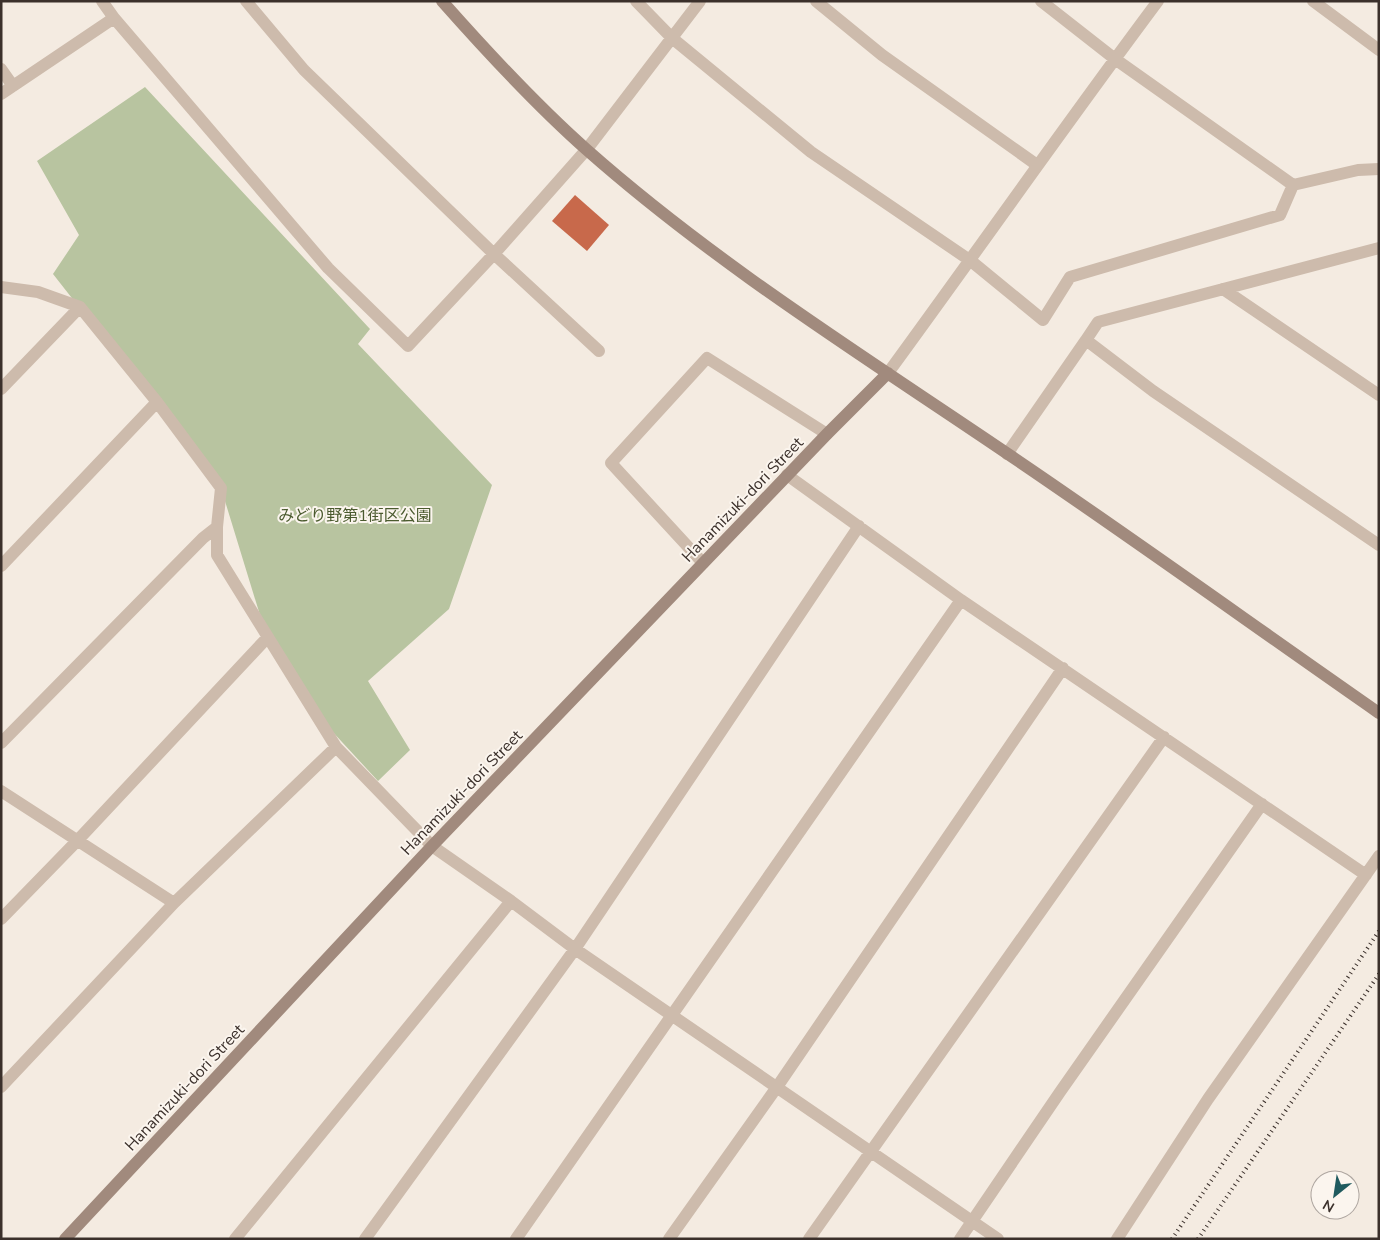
<svg xmlns="http://www.w3.org/2000/svg" width="1380" height="1240" font-family="'Nunito Sans','Noto Sans JP',sans-serif">
<rect width="100%" height="100%" fill="#f4ebe1"/>
<!-- green -->
<path fill="#b8c4a0" d="M145,87L370,329L358,344L492,485L449,609L368,681L410,750L378,781L330,729L267,638L221,488L53,274L79,235L37,161Z"/>
<!-- building -->
<path fill="#c8694b" d="M575,195L609,225L587,251L552,221Z"/>
<g fill="none" stroke-linecap="round" stroke-linejoin="round">
<!-- street -->
<path stroke="#cdbbac" stroke-width="12" d="M102,1L114,18
M246,1L304,70L494,254L599,351
M636,1L672,38L811,152L971,261L1043,320L1070,277L1280,215L1293,185L1358,170L1379,169
M816,1L882,55L1037,165
M1041,1L1115,59L1293,185
M1313,1L1379,50
M1,69L13,86
M1,94L114,18L328,268L408,346L494,254L587,149L700,1
M1379,248L1098,322L1086,340L1153,391L1379,545
M1,287L38,292L80,307
M1223,289L1379,395
M888,373C978,250 1066,124 1158,1
M1,389L80,307L157,402L221,488L217,527
M1007,454L1086,340
M787,475L961,600L1366,875
M703,563L611,463L707,358L827,434
M1,566L157,402
M1,743L203,538L217,527V555L336,747L432,846L511,901L575,949L998,1239
M1,791L174,903
M1,919L77,841L267,638
M1,1087L174,903L336,747
M235,1239L511,901
M365,1239L575,949L859,526
M516,1239L961,600
M669,1239L777,1087L1063,668
M809,1239L1164,737
M960,1239L1060,1092L1262,804
M1117,1239L1208,1099L1379,856"/>
<!-- secondary -->
<path stroke="#a18a7d" stroke-width="12" d="M442,1C488,53 535,104 587,150C716,264 862,355 1005,452C1131,537 1254,626 1379,713
M65,1239L432,846L827,434L888,373"/>
<!-- rail -->
<path stroke="#3b302b" stroke-width="4" stroke-dasharray="1 4" stroke-linecap="butt" d="M1172,1239L1379,931
M1198,1239L1379,974"/>
</g>
<g text-anchor="middle" stroke-width="4" stroke-linejoin="round" paint-order="stroke">
<!-- street labels -->
<g font-size="16" fill="#3b302b" stroke="#fbf5ee">
<text transform="translate(742 499) rotate(-46)" y="6">Hanamizuki-dori Street</text>
<text transform="translate(461 792) rotate(-46)" y="6">Hanamizuki-dori Street</text>
<text transform="translate(184 1087) rotate(-47)" y="6">Hanamizuki-dori Street</text>
</g>
<!-- park labels -->
<g font-size="16" fill="#4a5a2e" stroke="#fbf5ee">
<text x="355" y="521">みどり野第1街区公園</text>
</g>
</g>
<!-- border -->
<rect width="1380" height="1240" fill="none" stroke="#3b302b" stroke-width="5"/>
<!-- north arrow -->
<g transform="translate(1335 1195) rotate(210)"><circle r="24" fill="#fbf5ee" stroke="#aea6a0"/>
<path d="M0-4L9 19L0 12L-9 19Z" fill="#1f5a5e"/>
<text y="-8" font-size="14" font-weight="bold" text-anchor="middle" fill="#3b302b">N</text>
</g>
</svg>
